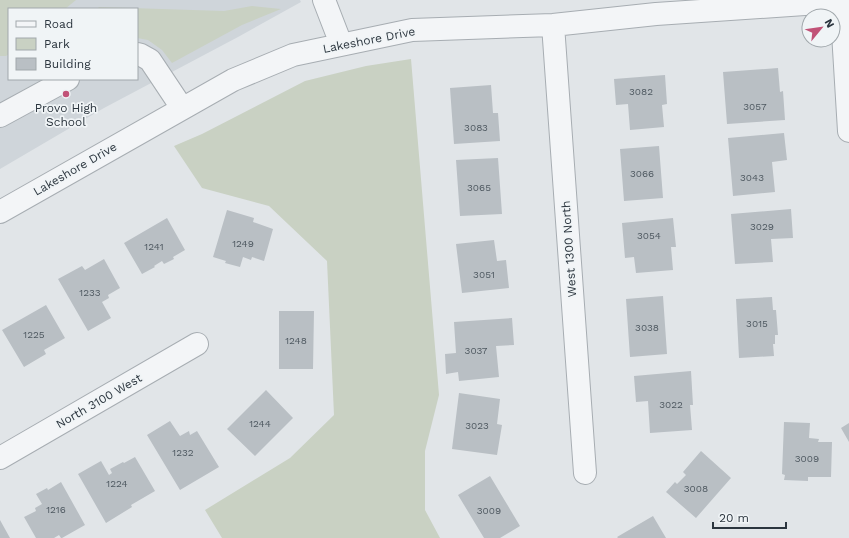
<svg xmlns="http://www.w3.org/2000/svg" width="849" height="538" font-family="'Work Sans',sans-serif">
<rect width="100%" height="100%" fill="#e1e5e8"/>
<!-- built -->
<path fill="#cfd5da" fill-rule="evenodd" d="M0,0H300L301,2L238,37L104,108L0,169ZM9,9H137V79H9Z"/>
<!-- green -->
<path fill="#c9d1c3" d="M0,0H76L65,9H9V54L6,56H0Z
M252,6L281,9L242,25L172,63L162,50L148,40L137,38V9H97L99,7L224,11Z
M411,59L439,395L425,451V510L440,538H222L205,510L290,458L334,415L327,261L269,206L202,188L174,146L202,134L305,81L366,66Z"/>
<!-- building -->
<path fill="#b9bfc4" d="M778,68L780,92L783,91L785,120L727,124L723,72Z
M665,75L667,104L662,105L664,127L630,130L628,104L616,105L614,79Z
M491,85L493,113H498L500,141L454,144L450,88Z
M784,133L787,160L772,162L775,192L733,196L728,138Z
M659,146L663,198L624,201L620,149Z
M498,158L502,214L460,216L456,160Z
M791,209L793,238L771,239L773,262L735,264L731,214Z
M227,210L254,218L253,222L273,229L264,261L252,257L251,260L243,257L240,267L225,263L226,261L213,257Z
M167,218L185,250L173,257L174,259L164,264L162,261L154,266L155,267L142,274L124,243Z
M673,218L676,247H671L673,270L636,273L634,257L625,258L622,223Z
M494,240L497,261L506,260L509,288L462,293L456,244Z
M104,259L120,288L108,295L109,298L102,302L111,318L88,331L58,279L82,266L85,270Z
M663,296L667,354L630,357L626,299Z
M772,297L773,310H776L778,335H775V344H773L774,356L739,358L736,299Z
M46,305L65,338L44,350L46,354L24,367L2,330Z
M279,311H314L313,369H279Z
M512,318L514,345L496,346L499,377L459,381L458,372L446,374L445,354L456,353L454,322Z
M691,371L693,405H690L692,430L650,433L648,401L636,402L634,376Z
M266,390L293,418L255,456L227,429Z
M459,393L500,399L497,424L502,425L497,455L452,449Z
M170,421L180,436L189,431L190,435L197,431L219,467L180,490L147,435Z
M784,422L810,423L809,438L819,439L818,442H832L831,477H808V481L784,480L785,475L782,474Z
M849,423V442L841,428Z
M701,451L731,478L696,518L666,492L675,482L677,484L686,475L683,472Z
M135,457L155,491L131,505L132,507L106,523L78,474L101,461L109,475L112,473L110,469L123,462L124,463Z
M490,476L520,526L500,538H484L458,495Z
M61,482L85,525L62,538H61L59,535L54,538H36L24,517L36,511L35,508L42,504L36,494L47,488L48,490Z
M653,516L666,538H618L617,537Z
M0,520L10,538H0Z"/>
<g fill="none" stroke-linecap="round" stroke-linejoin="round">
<!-- minor casing -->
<g stroke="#a7adb2" stroke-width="24">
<path id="minor" d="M324,0L341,44
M841,0L849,131
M553,25L585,473
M137,54L141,55L150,60L182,108
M0,116L68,79
M0,212L233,80L293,55L412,30L553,25L656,14L849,1
M0,458L197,344"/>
</g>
<!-- minor -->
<use href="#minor" stroke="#f3f5f7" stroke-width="22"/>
</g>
<!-- markers -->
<circle fill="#c15277" stroke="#f0f4f6" stroke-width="1.5" cx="66" cy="94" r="4"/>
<g text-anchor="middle" stroke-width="3.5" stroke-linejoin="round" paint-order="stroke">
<!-- number labels -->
<g font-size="10" fill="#4e5860">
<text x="641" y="95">3082</text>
<text x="755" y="110">3057</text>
<text x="476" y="131">3083</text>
<text x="642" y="177">3066</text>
<text x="752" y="181">3043</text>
<text x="479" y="191">3065</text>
<text x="762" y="230">3029</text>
<text x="649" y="239">3054</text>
<text x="243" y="247">1249</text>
<text x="154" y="250">1241</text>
<text x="484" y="278">3051</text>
<text x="90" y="296">1233</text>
<text x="757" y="327">3015</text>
<text x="647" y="331">3038</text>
<text x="34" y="338">1225</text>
<text x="296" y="344">1248</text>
<text x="476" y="354">3037</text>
<text x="671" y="408">3022</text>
<text x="260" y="427">1244</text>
<text x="477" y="429">3023</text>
<text x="183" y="456">1232</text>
<text x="807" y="462">3009</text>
<text x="117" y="487">1224</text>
<text x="696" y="492">3008</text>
<text x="56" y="513">1216</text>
<text x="489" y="514">3009</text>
</g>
<!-- street labels -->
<g font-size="12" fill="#2b353e" stroke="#f0f4f6">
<text transform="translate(369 40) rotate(-11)" y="4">Lakeshore Drive</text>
<text transform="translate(75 169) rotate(-30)" y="4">Lakeshore Drive</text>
<text transform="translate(569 249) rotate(-94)" y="4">West 1300 North</text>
<text transform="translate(99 401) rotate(-30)" y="4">North 3100 West</text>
</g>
<!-- poi labels -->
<g font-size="12" fill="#2b353e" stroke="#f0f4f6">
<text x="66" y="112">Provo High<tspan x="66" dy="14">School</tspan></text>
</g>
</g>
<!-- legend -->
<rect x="8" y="8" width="130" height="72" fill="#f0f4f6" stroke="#a1a8ac"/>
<rect x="16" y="21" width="20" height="6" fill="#f3f5f7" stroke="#a1a8ac"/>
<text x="44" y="28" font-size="12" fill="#2b353e">Road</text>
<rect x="16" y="38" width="20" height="12" fill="#c9d1c3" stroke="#a1a8ac"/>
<text x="44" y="48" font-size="12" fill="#2b353e">Park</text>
<rect x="16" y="58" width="20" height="12" fill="#b9bfc4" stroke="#a1a8ac"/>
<text x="44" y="68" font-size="12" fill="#2b353e">Building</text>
<!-- north arrow -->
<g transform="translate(821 28) rotate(61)"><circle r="19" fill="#f0f4f6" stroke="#a1a8ac"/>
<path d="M0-3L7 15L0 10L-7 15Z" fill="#c15277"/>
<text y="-6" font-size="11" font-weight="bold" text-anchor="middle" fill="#2b353e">N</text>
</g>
<!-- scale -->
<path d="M713 522v6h73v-6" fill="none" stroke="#2b353e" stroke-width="2"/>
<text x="719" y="522" font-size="12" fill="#2b353e" stroke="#f0f4f6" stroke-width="3" paint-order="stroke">20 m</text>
</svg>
